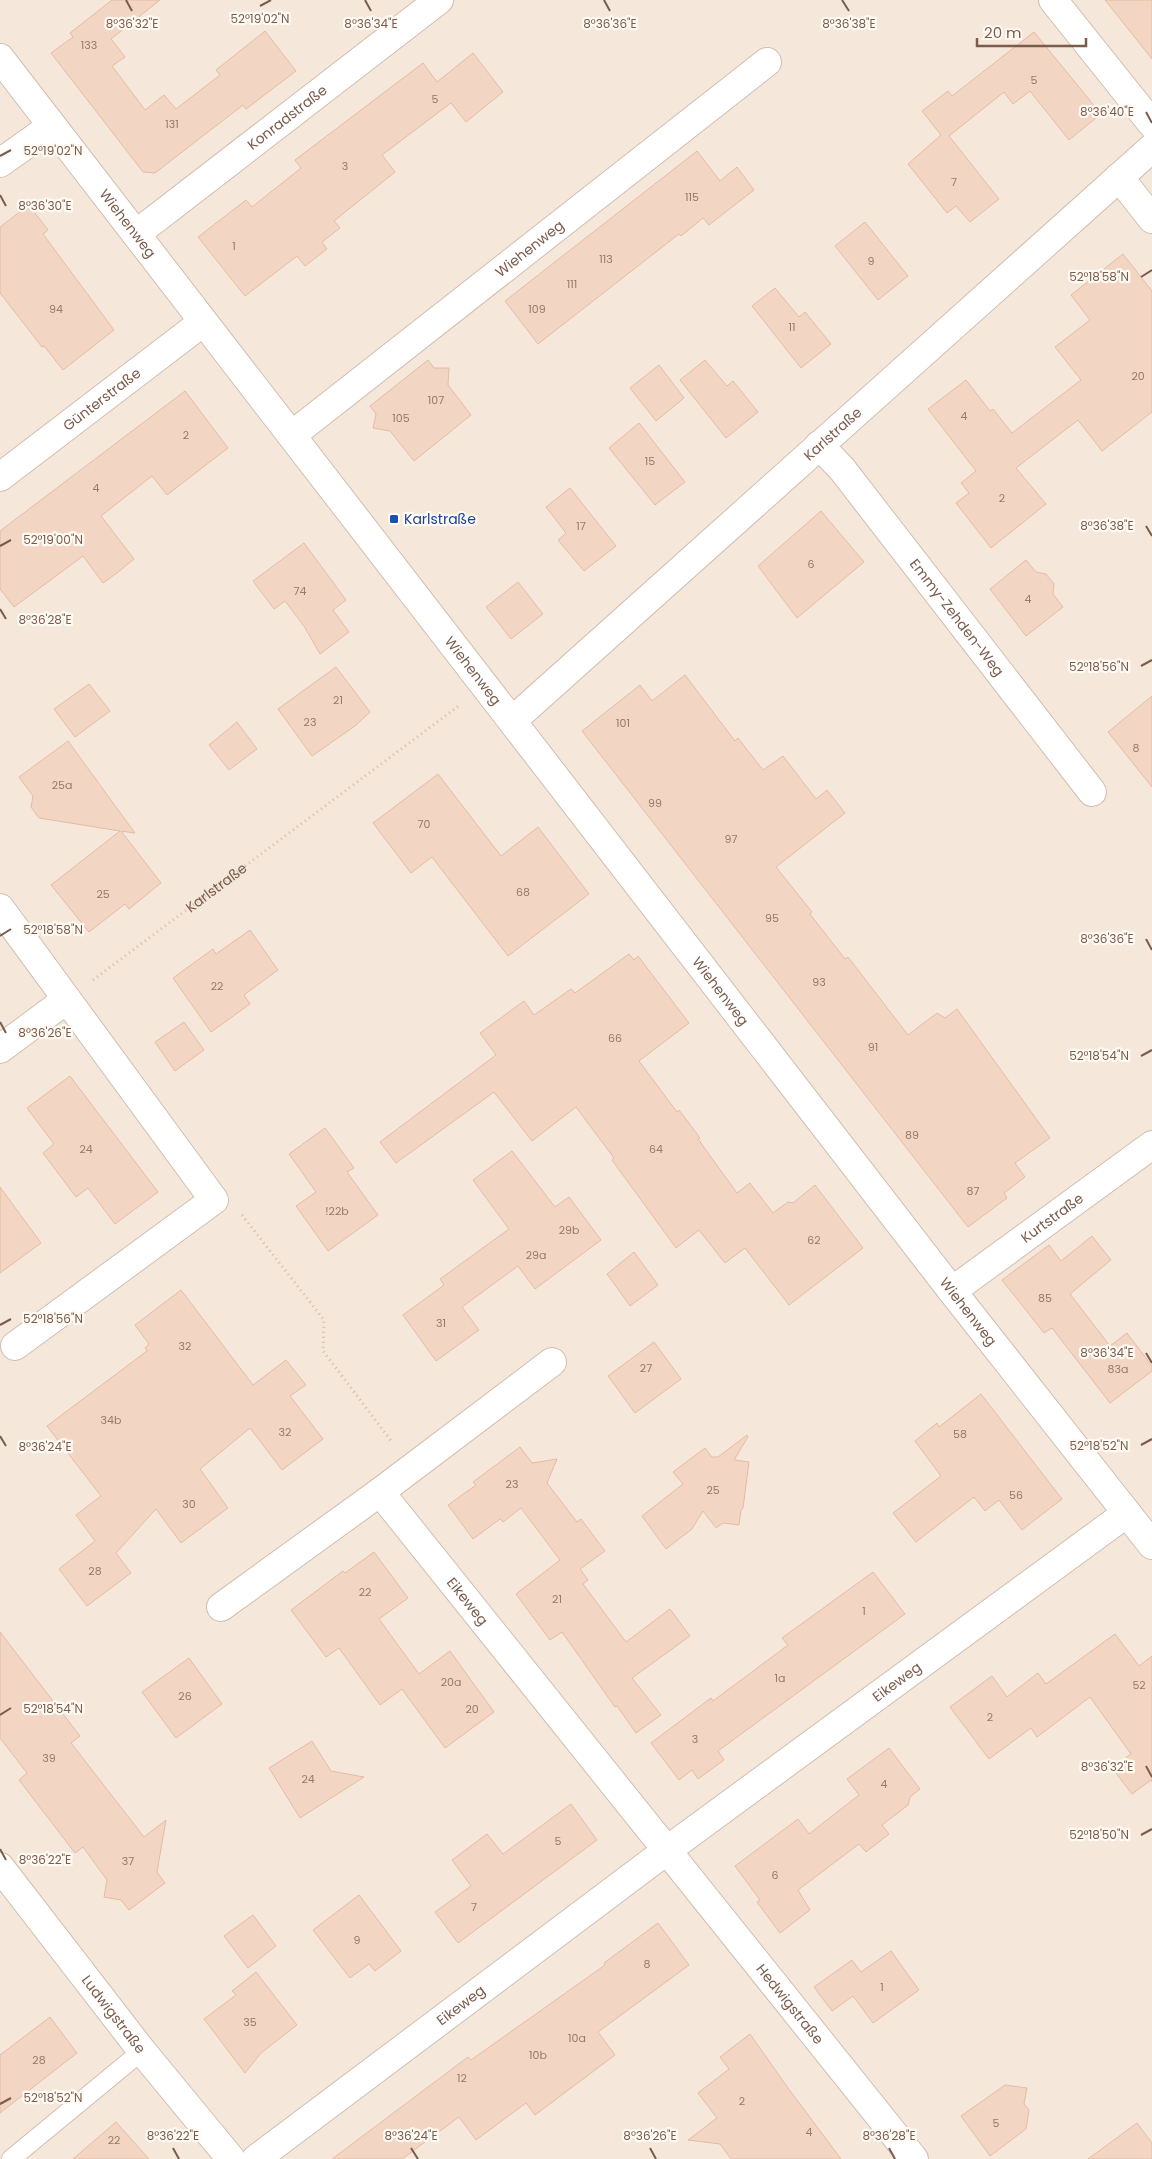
<svg xmlns="http://www.w3.org/2000/svg" width="1152" height="2159" font-family="Poppins,sans-serif">
<rect width="100%" height="100%" fill="#fdf6ec"/>
<!-- residential -->
<path fill="#f5e8da" d="M0,0H1152V2159H0Z"/>
<!-- building -->
<path fill="#f3d5c3" stroke="#e6bba3" d="M112,0H160L111,39L125,57L112,66L145,110L164,95L176,109L220,75L216,70L265,31L296,71L246,109L243,105L155,173L143,172L51,53L73,37L70,33Z
M1105,0H1152V59Z
M1034,32L1101,114L1069,140L1030,91L1013,104L1004,92L949,136L999,199L970,222L956,206L947,213L908,164L941,135L922,111L948,91L952,96Z
M473,53L503,92L466,122L451,103L382,155L395,172L334,221L340,228L322,242L327,249L305,266L297,256L245,296L198,237L246,200L252,207L301,168L295,160L423,63L437,82Z
M697,151L720,181L737,167L754,190L709,225L703,218L681,236L679,234L538,344L505,301Z
M29,205L48,230L43,234L114,330L63,370L44,346L42,347L0,293V227Z
M865,222L908,276L878,300L835,246Z
M1123,254L1152,291V412L1102,451L1078,420L1016,468L1046,504L991,548L956,503L969,493L961,483L976,471L928,409L966,380L990,411L993,409L1012,433L1081,380L1055,347L1090,320L1071,295Z
M775,288L799,317L805,312L831,344L801,368L752,306Z
M428,360L434,368H449L448,385L471,415L414,461L390,431L373,428L376,414L370,406Z
M705,360L727,386L733,381L758,412L726,438L680,380Z
M659,365L684,398L656,421L630,388Z
M185,391L228,448L167,495L152,476L101,516L134,559L117,573L103,583L83,556L14,607L0,589V531Z
M639,423L685,482L655,505L609,448Z
M570,488L616,546L584,571L558,540L566,533L546,507Z
M821,511L864,562L797,618L758,566Z
M304,543L346,600L333,610L349,632L320,654L304,626L285,601L274,609L253,581Z
M1026,560L1036,572L1046,574L1054,584L1053,594L1063,607L1026,636L990,589Z
M518,582L543,614L511,639L486,607Z
M336,667L370,712L355,726L312,756L278,709Z
M685,675L735,741L738,738L763,770L783,756L816,799L827,790L845,813L776,867L812,912L810,914L845,959L848,957L908,1035L937,1013L945,1018L957,1009L1050,1138L1015,1163L1025,1177L1004,1193L1007,1198L968,1227L582,731L640,685L652,701Z
M89,684L110,711L75,737L54,709Z
M1152,696V787L1108,732Z
M237,722L257,749L229,770L209,745Z
M68,741L135,833L121,831L161,883L129,909L125,904L89,932L51,885L120,831L39,818L31,807L33,796L19,777Z
M438,774L501,856L538,827L589,894L508,956L432,857L411,873L373,823Z
M250,930L278,970L244,995L250,1004L211,1032L173,978L213,949L216,954Z
M629,954L634,960L638,956L689,1023L639,1061L677,1112L679,1110L700,1138L698,1139L737,1193L750,1183L773,1213L788,1202L793,1203L815,1185L863,1248L789,1305L745,1248L725,1263L699,1230L676,1248L612,1160L614,1158L576,1107L532,1141L494,1092L396,1163L380,1142L496,1055L480,1033L524,1001L534,1015L571,989L575,993Z
M184,1022L204,1050L175,1071L155,1042Z
M70,1076L158,1192L115,1224L88,1188L76,1197L43,1153L54,1144L27,1108Z
M325,1128L354,1168L347,1172L378,1215L328,1251L296,1206L316,1192L289,1154Z
M512,1151L555,1207L569,1197L601,1240L535,1289L518,1266L462,1307L479,1330L436,1361L403,1315L444,1285L440,1279L509,1229L473,1180Z
M0,1187L41,1243L0,1273Z
M1092,1236L1111,1260L1070,1294L1110,1346L1127,1333L1152,1366V1371L1110,1403L1052,1328L1044,1333L1002,1280L1049,1245L1061,1261Z
M634,1252L658,1285L630,1306L607,1274Z
M181,1290L253,1385L286,1360L306,1385L290,1396L323,1439L282,1470L250,1428L200,1469L228,1508L181,1543L156,1509L116,1553L131,1573L87,1606L59,1569L95,1541L76,1515L101,1496L47,1426L147,1351L145,1348L149,1344L135,1325Z
M654,1342L681,1379L635,1413L608,1376Z
M981,1394L1062,1499L1022,1530L999,1500L985,1511L974,1497L916,1542L893,1513L941,1476L915,1441L937,1423L939,1427Z
M747,1435L748,1437L734,1460L749,1462L743,1508L741,1510L739,1525L723,1523L716,1528L703,1511L692,1529L666,1549L642,1516L683,1484L673,1472L705,1448L712,1457H718Z
M520,1447L532,1463L557,1459L547,1483L577,1522L581,1519L605,1551L580,1569L588,1580L583,1584L626,1642L670,1609L690,1636L632,1678L661,1715L636,1733L617,1706L615,1707L562,1632L550,1640L516,1594L560,1560L521,1508L503,1522L500,1519L473,1539L448,1505L476,1485L473,1482Z
M374,1552L408,1598L379,1619L419,1674L450,1651L494,1712L445,1748L402,1689L380,1705L339,1648L326,1657L291,1610L343,1571L345,1573Z
M873,1572L905,1614L718,1751L724,1760L698,1779L692,1770L679,1780L651,1743L711,1698L713,1701L788,1645L782,1638Z
M0,1632L80,1736L71,1743L144,1837L166,1820L157,1872L165,1883L129,1910L121,1900L104,1897L107,1880L83,1847L75,1853L19,1780L27,1773L0,1738Z
M1115,1634L1139,1666L1152,1656V1782L1151,1780L1132,1794L1112,1768L1131,1754L1090,1697L1037,1737L1031,1728L989,1759L950,1707L992,1676L1007,1697L1038,1673L1046,1684Z
M189,1658L222,1704L176,1738L142,1692Z
M312,1741L331,1771L364,1777L300,1818L269,1768Z
M889,1748L920,1789L910,1797L908,1805L882,1825L889,1834L866,1852L859,1844L798,1890L810,1910L780,1933L757,1902L760,1900L735,1866L798,1819L809,1834L859,1795L847,1779Z
M571,1804L597,1840L458,1943L435,1912L471,1886L452,1860L487,1834L503,1854Z
M359,1895L401,1951L375,1971L369,1964L350,1978L313,1930Z
M253,1915L276,1946L248,1968L224,1936Z
M658,1923L689,1965L598,2032L615,2055L535,2115L526,2103L476,2140L459,2117L402,2159H332L468,2057L471,2060L605,1965L604,1963Z
M891,1951L919,1990L873,2023L853,1996L832,2011L814,1987L852,1960L861,1972Z
M256,1972L297,2025L261,2053L245,2073L204,2019L236,1995L232,1991Z
M50,2017L77,2053L0,2113V2055Z
M750,2034L788,2088L841,2159H731L720,2144L688,2140L717,2118L698,2093L729,2069L720,2057Z
M1005,2085L1027,2088L1024,2104L1029,2110L1026,2129L990,2156L961,2116Z
M116,2122L149,2159H73Z
M1137,2123L1152,2143V2159H1088Z"/>
<g fill="none" stroke-linecap="round" stroke-linejoin="round">
<!-- lane casing -->
<g stroke="#d1beb0" stroke-width="20">
<path id="lane" d="M11,2159L142,2051"/>
</g>
<!-- street casing -->
<g stroke="#d1beb0" stroke-width="30">
<g id="street">
<path d="M1053,0L1152,124"/>
<path id="s2" d="M0,58L952,1291L1152,1545"/>
<path d="M0,163L52,126"/>
<path d="M1119,177L1152,219"/>
<path id="s3" d="M136,234L439,0"/>
<path id="s4" d="M292,435L767,62"/>
<path id="s5" d="M819,445L842,469L1092,792"/>
<path id="s6" d="M0,477L203,322"/>
<path id="s7" d="M513,720L1152,148"/>
<path d="M0,908L214,1200L15,1346"/>
<path d="M0,1049L66,1000"/>
<path id="s8" d="M952,1291L1152,1145"/>
<path id="s9" d="M380,1492L914,2159"/>
<path d="M221,1607L380,1492L552,1362"/>
<path id="s10" d="M0,1867L142,2051L231,2159"/>
<path id="s11" d="M256,2159L666,1851L1127,1513"/>
</g>
</g>
<!-- path -->
<g stroke="#d9b8a5" stroke-width="3" stroke-dasharray="1 4" stroke-linecap="butt">
<path id="s1" d="M93,980L460,705"/>
<path d="M242,1215L324,1320L323,1351L392,1442"/>
</g>
<!-- lane -->
<use href="#lane" stroke="#fff" stroke-width="18"/>
<!-- street -->
<use href="#street" stroke="#fff" stroke-width="28"/>
</g>
<!-- ticks -->
<path fill="none" stroke="#7a5c4d" stroke-width="2" d="M126,0L132,11M365,0L371,11M604,0L610,11M842,0L849,11M260,6L271,0M1146,112L1152,123M0,156L11,150M0,195L6,206M1141,277L1152,270M1146,526L1152,536M0,546L11,540M0,609L6,619M1141,666L1152,660M0,936L11,929M1146,939L1152,950M0,1022L6,1033M1141,1056L1152,1050M0,1325L11,1319M1146,1353L1152,1363M0,1436L6,1446M1141,1445L1152,1439M0,1715L11,1708M1146,1766L1152,1777M1141,1835L1152,1829M0,1849L6,1860M0,2104L11,2098M173,2148L179,2159M411,2148L418,2159M650,2148L656,2159M889,2148L895,2159"/>
<!-- markers -->
<rect fill="#1a4fb4" stroke="#fffaf3" stroke-width="2" x="389" y="514" width="10" height="10" rx="2.5"/>
<g text-anchor="middle" stroke-width="4.5" stroke-linejoin="round" paint-order="stroke">
<!-- number labels -->
<g font-size="11" fill="#987a6a">
<text x="89" y="49">133</text>
<text x="1034" y="84">5</text>
<text x="435" y="103">5</text>
<text x="172" y="128">131</text>
<text x="345" y="170">3</text>
<text x="954" y="186">7</text>
<text x="692" y="201">115</text>
<text x="234" y="250">1</text>
<text x="606" y="263">113</text>
<text x="871" y="265">9</text>
<text x="572" y="288">111</text>
<text x="56" y="313">94</text>
<text x="537" y="313">109</text>
<text x="792" y="331">11</text>
<text x="1138" y="380">20</text>
<text x="436" y="404">107</text>
<text x="964" y="420">4</text>
<text x="401" y="422">105</text>
<text x="186" y="439">2</text>
<text x="650" y="465">15</text>
<text x="96" y="492">4</text>
<text x="1002" y="502">2</text>
<text x="581" y="530">17</text>
<text x="811" y="568">6</text>
<text x="300" y="595">74</text>
<text x="1028" y="603">4</text>
<text x="338" y="704">21</text>
<text x="310" y="726">23</text>
<text x="623" y="727">101</text>
<text x="1136" y="752">8</text>
<text x="62" y="789">25a</text>
<text x="655" y="807">99</text>
<text x="424" y="828">70</text>
<text x="731" y="843">97</text>
<text x="523" y="896">68</text>
<text x="103" y="898">25</text>
<text x="772" y="922">95</text>
<text x="819" y="986">93</text>
<text x="217" y="990">22</text>
<text x="615" y="1042">66</text>
<text x="873" y="1051">91</text>
<text x="912" y="1139">89</text>
<text x="86" y="1153">24</text>
<text x="656" y="1153">64</text>
<text x="973" y="1195">87</text>
<text x="337" y="1215">!22b</text>
<text x="569" y="1234">29b</text>
<text x="814" y="1244">62</text>
<text x="536" y="1259">29a</text>
<text x="1045" y="1302">85</text>
<text x="441" y="1327">31</text>
<text x="185" y="1350">32</text>
<text x="646" y="1372">27</text>
<text x="1118" y="1373">83a</text>
<text x="111" y="1424">34b</text>
<text x="285" y="1436">32</text>
<text x="960" y="1438">58</text>
<text x="512" y="1488">23</text>
<text x="713" y="1494">25</text>
<text x="1016" y="1499">56</text>
<text x="189" y="1508">30</text>
<text x="95" y="1575">28</text>
<text x="365" y="1596">22</text>
<text x="557" y="1603">21</text>
<text x="864" y="1615">1</text>
<text x="780" y="1682">1a</text>
<text x="451" y="1686">20a</text>
<text x="1139" y="1689">52</text>
<text x="185" y="1700">26</text>
<text x="472" y="1713">20</text>
<text x="990" y="1721">2</text>
<text x="695" y="1743">3</text>
<text x="49" y="1762">39</text>
<text x="308" y="1783">24</text>
<text x="884" y="1788">4</text>
<text x="558" y="1845">5</text>
<text x="128" y="1865">37</text>
<text x="775" y="1879">6</text>
<text x="474" y="1911">7</text>
<text x="357" y="1944">9</text>
<text x="647" y="1968">8</text>
<text x="882" y="1991">1</text>
<text x="250" y="2026">35</text>
<text x="577" y="2042">10a</text>
<text x="538" y="2059">10b</text>
<text x="39" y="2064">28</text>
<text x="462" y="2082">12</text>
<text x="742" y="2105">2</text>
<text x="996" y="2127">5</text>
<text x="809" y="2136">4</text>
<text x="114" y="2144">22</text>
</g>
<!-- street labels -->
<g font-size="14" fill="#7a5c4d" stroke="#fffaf3">
<text dy="5" stroke="none"><textPath href="#s3" startOffset="191">Konradstraße</textPath></text>
<text dy="5" stroke="none"><textPath href="#s2" startOffset="209">Wiehenweg</textPath></text>
<text dy="5" stroke="none"><textPath href="#s4" startOffset="302">Wiehenweg</textPath></text>
<text dy="5" stroke="none"><textPath href="#s6" startOffset="128">Günterstraße</textPath></text>
<text dy="5" stroke="none"><textPath href="#s7" startOffset="429">Karlstraße</textPath></text>
<text dy="5" stroke="none"><textPath href="#s5" startOffset="221">Emmy-Zehden-Weg</textPath></text>
<text dy="5" stroke="none"><textPath href="#s2" startOffset="774">Wiehenweg</textPath></text>
<text dy="5" stroke="none"><textPath href="#s1" startOffset="154">Karlstraße</textPath></text>
<text dy="5" stroke="none"><textPath href="#s2" startOffset="1179">Wiehenweg</textPath></text>
<text dy="5" stroke="none"><textPath href="#s8" startOffset="124">Kurtstraße</textPath></text>
<text dy="5" stroke="none"><textPath href="#s2" startOffset="1584">Wiehenweg</textPath></text>
<text dy="5" stroke="none"><textPath href="#s9" startOffset="140">Eikeweg</textPath></text>
<text dy="5" stroke="none"><textPath href="#s11" startOffset="799">Eikeweg</textPath></text>
<text dy="5" stroke="none"><textPath href="#s11" startOffset="256">Eikeweg</textPath></text>
<text dy="5" stroke="none"><textPath href="#s9" startOffset="656">Hedwigstraße</textPath></text>
<text dy="5" stroke="none"><textPath href="#s10" startOffset="186">Ludwigstraße</textPath></text>
</g>
<!-- transit labels -->
<g font-size="14" fill="#164399" stroke="#fffaf3" text-anchor="start">
<text x="404" y="524">Karlstraße</text>
</g>
</g>
<g font-size="12" text-anchor="middle" fill="#7a5c4d" stroke="#fffaf3" stroke-width="4.5" stroke-linejoin="round" paint-order="stroke">
<text x="260" y="23">52°19'02"N</text>
<text x="132" y="28">8°36'32"E</text>
<text x="371" y="28">8°36'34"E</text>
<text x="610" y="28">8°36'36"E</text>
<text x="849" y="28">8°36'38"E</text>
<text x="1107" y="116">8°36'40"E</text>
<text x="53" y="155">52°19'02"N</text>
<text x="45" y="210">8°36'30"E</text>
<text x="1099" y="281">52°18'58"N</text>
<text x="1107" y="530">8°36'38"E</text>
<text x="53" y="544">52°19'00"N</text>
<text x="45" y="624">8°36'28"E</text>
<text x="1099" y="671">52°18'56"N</text>
<text x="53" y="934">52°18'58"N</text>
<text x="1107" y="943">8°36'36"E</text>
<text x="45" y="1037">8°36'26"E</text>
<text x="1099" y="1060">52°18'54"N</text>
<text x="53" y="1323">52°18'56"N</text>
<text x="1107" y="1357">8°36'34"E</text>
<text x="1099" y="1450">52°18'52"N</text>
<text x="45" y="1451">8°36'24"E</text>
<text x="53" y="1713">52°18'54"N</text>
<text x="1107" y="1771">8°36'32"E</text>
<text x="1099" y="1839">52°18'50"N</text>
<text x="45" y="1864">8°36'22"E</text>
<text x="53" y="2102">52°18'52"N</text>
<text x="173" y="2140">8°36'22"E</text>
<text x="411" y="2140">8°36'24"E</text>
<text x="650" y="2140">8°36'26"E</text>
<text x="889" y="2140">8°36'28"E</text>
</g>
<!-- scale -->
<path d="M977 38v8h109v-8" fill="none" stroke="#7a5c4d" stroke-width="2.5"/>
<text x="984" y="38" font-size="15" fill="#7a5c4d" stroke="#fffaf3" stroke-width="4" paint-order="stroke">20 m</text>
</svg>
